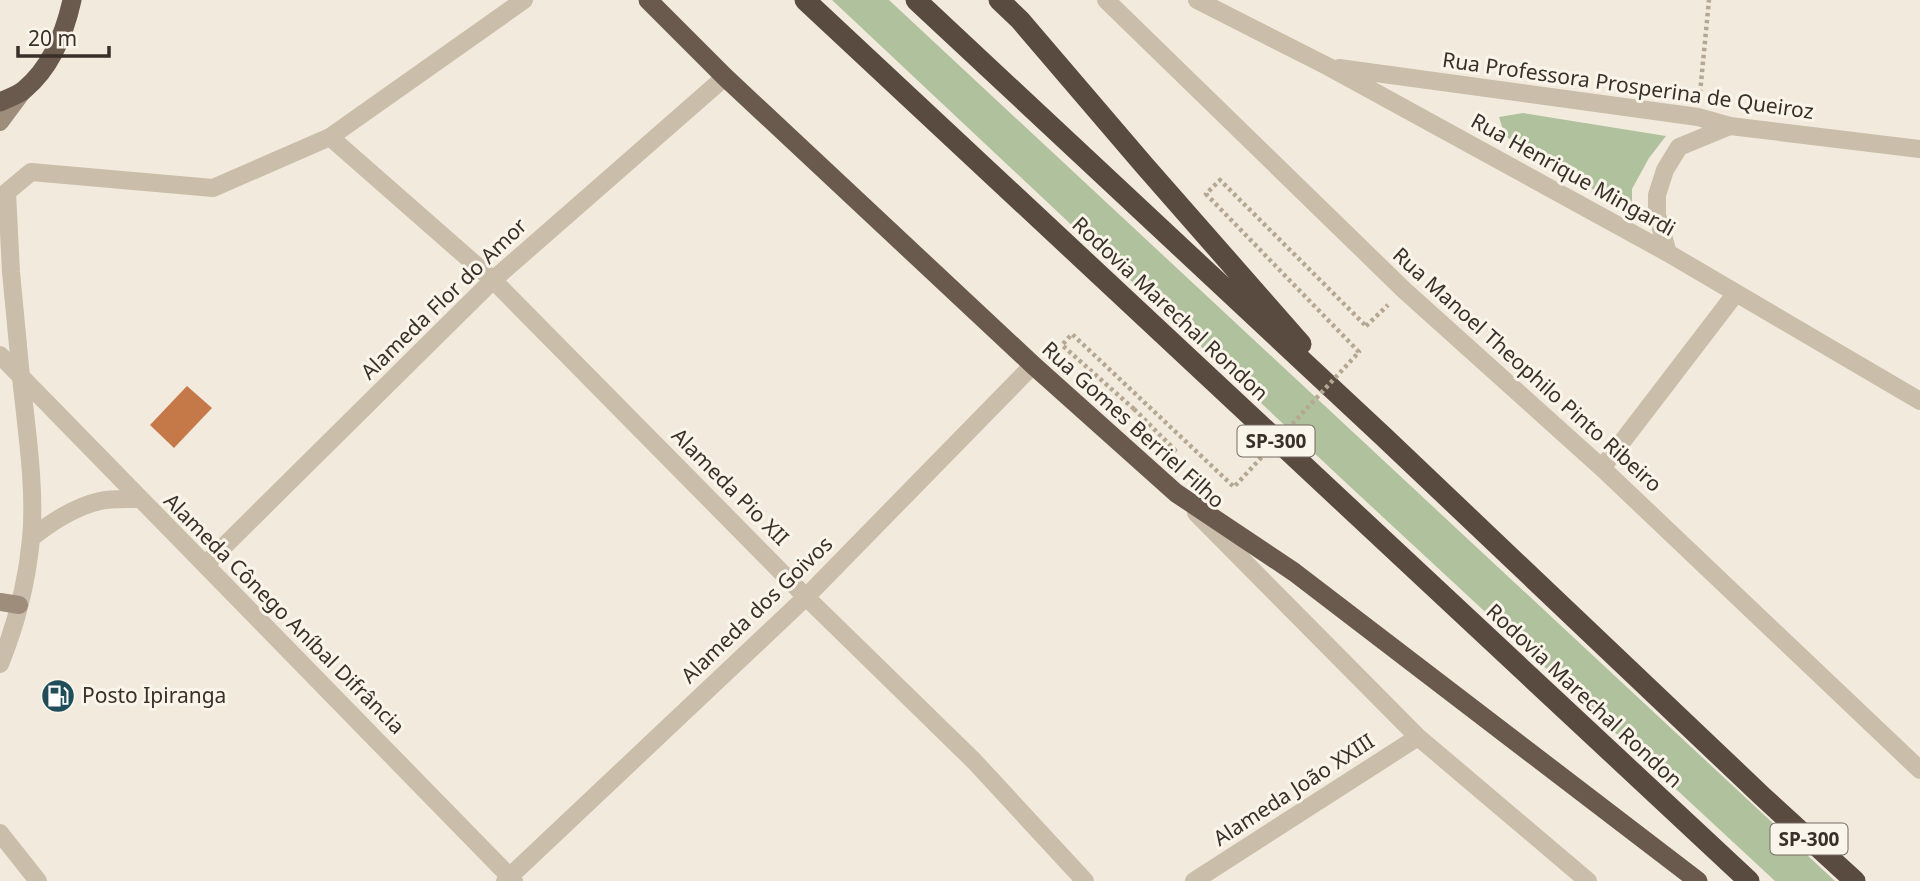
<svg xmlns="http://www.w3.org/2000/svg" width="1920" height="881" font-family="'Noto Sans',sans-serif">
<rect width="100%" height="100%" fill="#f2ebdd"/>
<!-- green -->
<path fill="#b0c19d" d="M832,0H889L1835,881H1775L1343,480Z
M1523,113L1666,136L1649,158L1632,189V213L1505,136L1499,117Z"/>
<!-- building -->
<path fill="#c57949" d="M187,386L212,408L174,448L150,425Z"/>
<g fill="none" stroke-linecap="round" stroke-linejoin="round">
<!-- path -->
<path stroke="#b6a793" stroke-width="4.5" stroke-dasharray="3.5 3.5" stroke-linecap="butt" d="M1700,93L1709,0
M1366,326L1388,305
M1134,409L1175,450L1169,455"/>
<!-- minor -->
<path stroke="#cabda9" stroke-width="18" d="M1106,0L1404,290L1602,468L1920,770
M1197,0L1329,67L1668,253L1920,401
M1339,68L1698,117L1730,126L1920,149
M330,137L493,280L806,597L974,761L1085,881
M1668,253L1657,215V195L1665,170L1679,147L1730,126
M0,355L514,881
M21,377L11,272L7,192L31,172L213,188L330,137L524,0
M1602,468L1736,293
M1196,513L1418,737L1588,881
M205,565L493,280L725,77
M0,833L38,881
M505,881L806,597L1033,365
M1194,881L1418,737"/>
<!-- tertiary -->
<path stroke="#cabda9" stroke-width="18" d="M31,538C52,522 74,507 100,501C112,498 126,499 139,499
M0,664C16,625 27,581 31,539C36,490 26,426 21,377"/>
<!-- secondary -->
<path stroke="#9e8d7b" stroke-width="18" d="M0,122L23,91
M0,602L19,605"/>
<!-- trunk -->
<path stroke="#695a4d" stroke-width="19" d="M648,0L725,77L1033,365L1176,493L1294,572L1698,881
M0,102C8,98 19,95 25,89C51,67 65,32 72,0"/>
<!-- motorway -->
<path stroke="#594b40" stroke-width="21" d="M805,0L1749,881
M916,0L1384,437L1762,796L1855,881
M999,0L1020,20L1144,165L1301,344"/>
<!-- path-bridge -->
<path stroke="#b6a793" stroke-width="4.5" stroke-dasharray="3.5 3.5" stroke-linecap="butt" d="M1134,409L1062,345L1072,334L1234,487L1359,352L1206,194L1220,180L1366,326"/>
</g>
<!-- icons -->
<defs>
<g id="fuel-disc" transform="scale(1.75)"><circle r="9.5" fill="#1f4d59" stroke="#faf5ea"/><path d="M-5.5-6h7V0h2V4h1.3V-2.5L3-4.5l.8-.8L6-3V5H2.5V1h-1V6h-7ZM-4.2-4.7v3.2H.2V-4.7Z" fill="#fff"/></g>
</defs>
<g fill-rule="evenodd">
<use href="#fuel-disc" x="58" y="696"/>
</g>
<g text-anchor="middle" stroke-width="6" stroke-linejoin="round" paint-order="stroke">
<!-- shield labels -->
<g fill="#faf5ea" stroke="#726b63" stroke-width="2">
<rect x="1237.5" y="425.5" width="77" height="31" rx="5"/>
<rect x="1770.5" y="823.5" width="77" height="31" rx="5"/>
</g>
<g font-size="19" font-weight="bold" fill="#383029">
<text x="1276" y="448">SP-300</text>
<text x="1809" y="846">SP-300</text>
</g>
<!-- street labels -->
<g font-size="21" fill="#383029" stroke="#faf5ea">
<text transform="translate(1628 86) rotate(8)" y="7">Rua Professora Prosperina de Queiroz</text>
<text transform="translate(1573 175) rotate(29)" y="7">Rua Henrique Mingardi</text>
<text transform="translate(444 299) rotate(-44)" y="7">Alameda Flor do Amor</text>
<text transform="translate(1170 309) rotate(43)" y="7">Rodovia Marechal Rondon</text>
<text transform="translate(1527 370) rotate(42)" y="7">Rua Manoel Theophilo Pinto Ribeiro</text>
<text transform="translate(1133 425) rotate(42)" y="7">Rua Gomes Berriel Filho</text>
<text transform="translate(730 487) rotate(45)" y="7">Alameda Pio XII</text>
<text transform="translate(757 610) rotate(-44)" y="7">Alameda dos Goivos</text>
<text transform="translate(284 614) rotate(45)" y="7">Alameda Cônego Aníbal Difrância</text>
<text transform="translate(1584 696) rotate(43)" y="7">Rodovia Marechal Rondon</text>
<text transform="translate(1294 790) rotate(-33)" y="7">Alameda João XXIII</text>
</g>
<!-- poi labels -->
<g font-size="21" fill="#383029" stroke="#faf5ea" text-anchor="start">
<text x="82" y="703">Posto Ipiranga</text>
</g>
</g>
<!-- scale -->
<path d="M18 46v10h91v-10" fill="none" stroke="#383029" stroke-width="3.5"/>
<text x="28" y="46" font-size="21" fill="#383029" stroke="#faf5ea" stroke-width="5" paint-order="stroke">20 m</text>
</svg>
